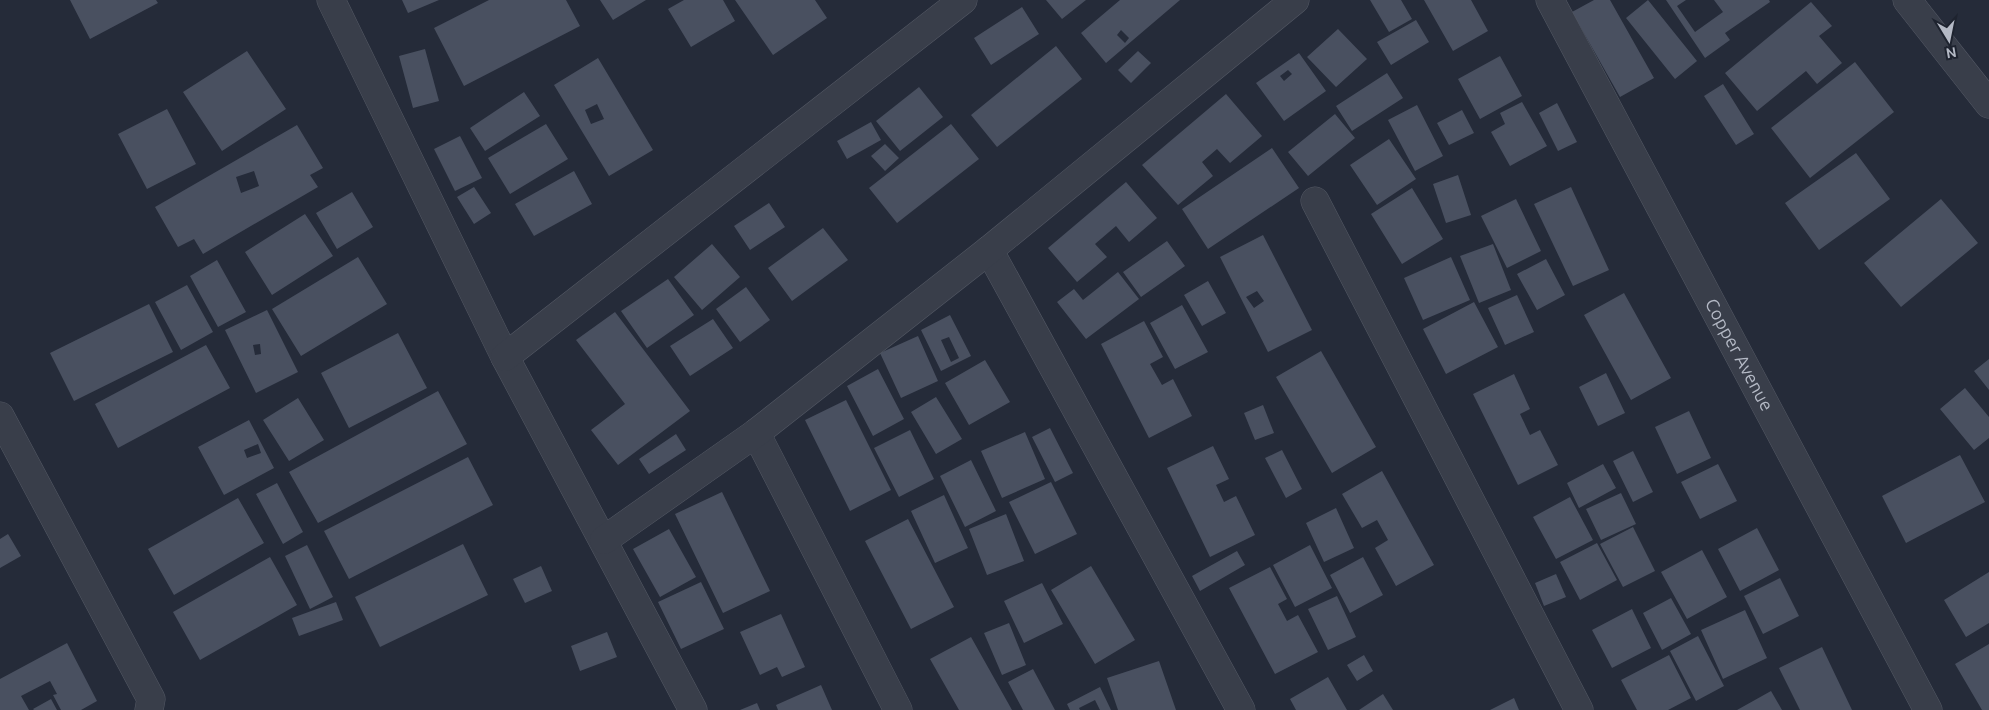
<svg xmlns="http://www.w3.org/2000/svg" width="1989" height="710" font-family="Ubuntu,sans-serif">
<rect width="100%" height="100%" fill="#252b39"/>
<!-- building -->
<path fill="#495060" fill-rule="evenodd" d="M70,0H156L158,3L90,39Z
M402,0H439L408,13Z
M489,0H566L580,26L464,86L434,28Z
M600,0H646L613,20Z
M684,0H723L735,21L691,47L668,9Z
M735,0H815L827,18L773,55Z
M1046,0H1086L1062,19Z
M1120,0H1180L1106,63L1081,33ZM1121,30L1129,38L1125,43L1117,35Z
M1370,0H1401L1412,19L1389,32Z
M1424,0H1471L1488,31L1453,51Z
M1594,0H1610L1654,78L1620,97L1572,12Z
M1648,0L1697,61L1675,79L1626,18Z
M1666,0H1686L1677,6L1695,32L1723,12L1714,0H1769L1770,2L1725,33L1730,40L1705,58Z
M1811,2L1832,26L1819,36L1842,63L1817,84L1806,71L1757,111L1725,73Z
M1022,7L1039,34L991,65L974,38Z
M1416,20L1429,42L1391,65L1377,42Z
M1338,29L1367,59L1336,87L1307,57Z
M1056,46L1082,79L997,147L971,115Z
M425,49L439,101L413,108L399,56Z
M247,51L286,109L222,151L183,92Z
M1138,51L1151,63L1131,83L1118,70Z
M1299,53L1326,91L1284,121L1256,83ZM1288,70L1292,74L1284,81L1280,76Z
M1500,56L1522,96L1480,119L1458,79Z
M598,58L653,150L609,176L554,85ZM597,104L604,119L591,124L585,110Z
M1855,62L1894,112L1810,178L1771,128Z
M1387,73L1403,98L1352,131L1336,106Z
M1723,84L1754,134L1736,145L1704,96Z
M919,87L943,117L900,151L876,121Z
M524,92L540,116L485,151L470,128Z
M1226,94L1262,136L1230,163L1217,149L1202,162L1213,176L1178,205L1142,165Z
M1522,102L1547,146L1510,166L1491,132L1505,124L1500,113Z
M1557,103L1577,142L1558,151L1539,113Z
M1417,105L1443,156L1415,171L1388,120Z
M167,109L196,164L147,189L118,134Z
M1462,110L1474,133L1449,145L1437,123Z
M1335,114L1355,138L1308,176L1288,152Z
M871,122L881,140L847,159L837,141Z
M546,124L568,159L510,194L488,158Z
M951,124L979,159L897,223L869,188Z
M297,125L323,168L310,175L318,187L203,254L194,239L178,247L155,207ZM254,171L259,186L241,193L236,177Z
M460,136L482,178L455,191L434,149Z
M1389,139L1416,179L1377,205L1350,165Z
M885,144L899,158L885,171L871,156Z
M1272,148L1299,188L1208,249L1182,209Z
M1856,153L1890,199L1819,250L1785,203Z
M574,171L592,204L534,236L515,204Z
M1458,175L1471,215L1446,223L1433,184Z
M1126,182L1157,218L1129,242L1116,226L1095,244L1107,257L1077,282L1048,248Z
M474,187L491,213L474,224L457,197Z
M1571,187L1609,270L1573,286L1534,204Z
M1412,188L1443,239L1402,264L1371,214Z
M352,192L373,227L337,249L316,213Z
M1516,199L1541,251L1507,268L1481,216Z
M1941,199L1978,243L1901,307L1864,263Z
M769,203L785,227L750,250L734,226Z
M305,214L333,256L272,295L245,252Z
M823,228L848,260L792,301L768,268Z
M1263,235L1312,330L1268,352L1220,257ZM1257,291L1264,301L1254,308L1246,297Z
M1167,241L1185,266L1141,297L1123,272Z
M712,244L740,277L702,310L674,277Z
M1493,244L1511,290L1479,303L1460,256Z
M358,257L387,304L301,356L272,309Z
M1451,257L1470,300L1423,320L1404,278Z
M1546,259L1565,295L1537,310L1517,274Z
M217,260L246,312L218,327L190,276Z
M1118,272L1139,299L1086,339L1057,302L1074,289L1083,300Z
M668,279L694,315L647,348L621,311Z
M1208,281L1226,313L1202,326L1184,295Z
M187,285L213,332L181,350L155,302Z
M746,287L770,320L740,342L716,309Z
M1624,293L1671,378L1631,400L1584,315Z
M1517,295L1534,332L1505,345L1488,308Z
M1474,302L1498,347L1446,374L1423,329Z
M149,304L173,352L74,401L50,353Z
M1182,305L1208,352L1175,369L1150,323Z
M267,310L298,372L256,393L225,330ZM260,344L261,354L255,355L253,345Z
M615,312L690,411L618,465L591,430L625,404L576,340Z
M950,315L971,356L941,371L921,330ZM949,337L959,358L951,362L941,340Z
M713,319L733,348L690,376L670,346Z
M1144,321L1163,357L1150,364L1162,385L1173,379L1192,416L1149,438L1101,344Z
M398,333L427,388L349,428L321,373Z
M918,336L938,381L901,398L880,353Z
M206,345L230,388L118,448L95,404Z
M1321,351L1376,447L1332,473L1276,377Z
M1989,359V390L1974,371Z
M985,360L1010,402L969,425L945,383Z
M878,369L904,419L873,436L847,386Z
M1606,373L1625,413L1598,426L1579,387Z
M1514,374L1530,409L1520,414L1530,435L1540,430L1558,465L1518,485L1473,394Z
M1965,388L1989,417V438L1974,450L1940,409Z
M438,391L467,444L318,523L289,472Z
M936,397L962,439L936,454L911,412Z
M298,398L324,440L289,461L263,420Z
M846,400L891,490L850,511L805,420Z
M1263,405L1274,433L1255,440L1244,413Z
M1689,411L1711,458L1677,474L1655,427Z
M249,420L274,468L224,495L198,447ZM258,444L261,453L247,458L244,450Z
M1050,428L1073,473L1055,482L1032,437Z
M910,430L934,479L899,497L874,448Z
M1025,432L1045,479L1002,498L981,451Z
M676,434L686,450L649,474L639,459Z
M1213,446L1229,479L1216,485L1224,502L1236,496L1255,535L1210,557L1167,468Z
M1282,450L1302,489L1286,498L1265,458Z
M1633,451L1653,492L1633,502L1613,461Z
M1960,455L1985,502L1906,543L1882,496Z
M468,457L493,505L349,579L324,531Z
M971,460L996,511L965,527L940,476Z
M1603,464L1616,488L1579,508L1567,483Z
M1718,464L1737,501L1700,519L1681,482Z
M1382,471L1434,565L1396,586L1375,548L1388,540L1377,520L1362,528L1342,494Z
M1051,482L1077,534L1035,554L1009,502Z
M277,483L303,532L283,544L256,494Z
M722,492L770,591L723,613L675,514Z
M1621,493L1636,524L1601,540L1586,509Z
M944,495L968,548L935,563L911,511Z
M1570,497L1593,540L1556,559L1533,517Z
M238,498L264,543L174,595L148,549Z
M1336,508L1354,548L1324,562L1306,523Z
M1006,514L1024,561L987,575L969,529Z
M908,519L954,607L911,629L865,541Z
M1633,527L1655,571L1623,587L1600,544Z
M1757,528L1779,570L1740,591L1718,549Z
M669,529L696,577L660,597L633,549Z
M8,534L21,556L0,568V539Z
M1597,543L1617,580L1580,600L1560,562Z
M463,544L488,595L380,647L355,597Z
M307,545L333,597L310,609L285,556Z
M1310,545L1332,588L1295,607L1273,565Z
M1702,550L1727,597L1687,619L1661,572Z
M1237,551L1245,565L1200,591L1192,576Z
M270,557L297,605L200,660L173,612Z
M1363,557L1383,595L1350,613L1330,575Z
M541,566L552,591L525,603L513,579Z
M1091,566L1135,640L1095,664L1051,590Z
M1270,567L1287,599L1278,604L1287,621L1298,615L1318,652L1275,674L1229,588Z
M1989,572V623L1966,637L1944,600Z
M1556,574L1566,597L1544,606L1535,583Z
M1780,578L1799,616L1763,634L1744,596Z
M701,582L724,629L681,649L658,602Z
M1042,583L1063,624L1024,643L1004,601Z
M1337,596L1356,637L1328,650L1308,609Z
M1671,598L1691,634L1662,650L1643,613Z
M336,602L343,620L299,636L292,618Z
M1632,609L1651,648L1612,668L1592,630Z
M1745,610L1767,658L1723,679L1701,630Z
M781,614L805,667L782,677L777,667L760,675L740,632Z
M1009,623L1026,665L1002,675L984,633Z
M607,632L617,657L580,671L571,646Z
M1698,636L1724,686L1696,701L1670,651Z
M971,637L1012,710H959L930,659Z
M67,643L97,701L81,710H61L53,695L57,694L50,681L21,696L29,710H0V679Z
M1989,644V710H1982L1955,664Z
M1822,647L1852,710H1800L1779,668Z
M1364,655L1373,671L1357,681L1347,665Z
M1669,655L1691,698L1668,710H1637L1621,680Z
M1159,661L1176,710H1118L1107,678Z
M1033,669L1055,710H1023L1008,682Z
M1328,677L1347,710H1296L1290,699Z
M821,685L832,710H778L776,705Z
M1100,687L1111,710H1100L1095,700L1079,708L1080,710H1070L1067,704Z
M1771,691L1782,710H1737Z
M1383,694L1393,710H1359Z
M1514,698L1519,710H1490Z
M51,699L57,710H34L33,709Z
M757,703L760,710H740Z"/>
<g fill="none" stroke-linecap="round" stroke-linejoin="round">
<!-- street casing -->
<g stroke="#545965" stroke-width="29">
<g id="street">
<path d="M331,0L505,357L693,710"/>
<path id="s1" d="M1550,0L1928,710"/>
<path d="M1907,0L1989,104"/>
<path d="M1315,201L1579,710"/>
<path d="M989,250L1241,710"/>
<path d="M505,357L963,0"/>
<path d="M0,416L151,699L149,710"/>
<path d="M756,433L898,710"/>
<path d="M604,540L756,433L989,250L1295,0"/>
</g>
</g>
<!-- street -->
<use href="#street" stroke="#393e4a" stroke-width="28"/>
</g>
<g text-anchor="middle" stroke-width="5" stroke-linejoin="round" paint-order="stroke">
<!-- street labels -->
<g font-size="18" fill="#b4b9c5" stroke="#1e232f">
<text dy="6" stroke="none"><textPath href="#s1" startOffset="402">Copper Avenue</textPath></text>
</g>
</g>
<!-- north arrow -->
<g transform="translate(1949 40) rotate(170)" stroke="#1e232f" stroke-width="4" paint-order="stroke">
<path d="M0-4L9 19L0 12L-9 19Z" fill="#b4b9c5"/>
<text y="-8" font-size="14" font-weight="bold" text-anchor="middle" fill="#b4b9c5">N</text>
</g>
</svg>
